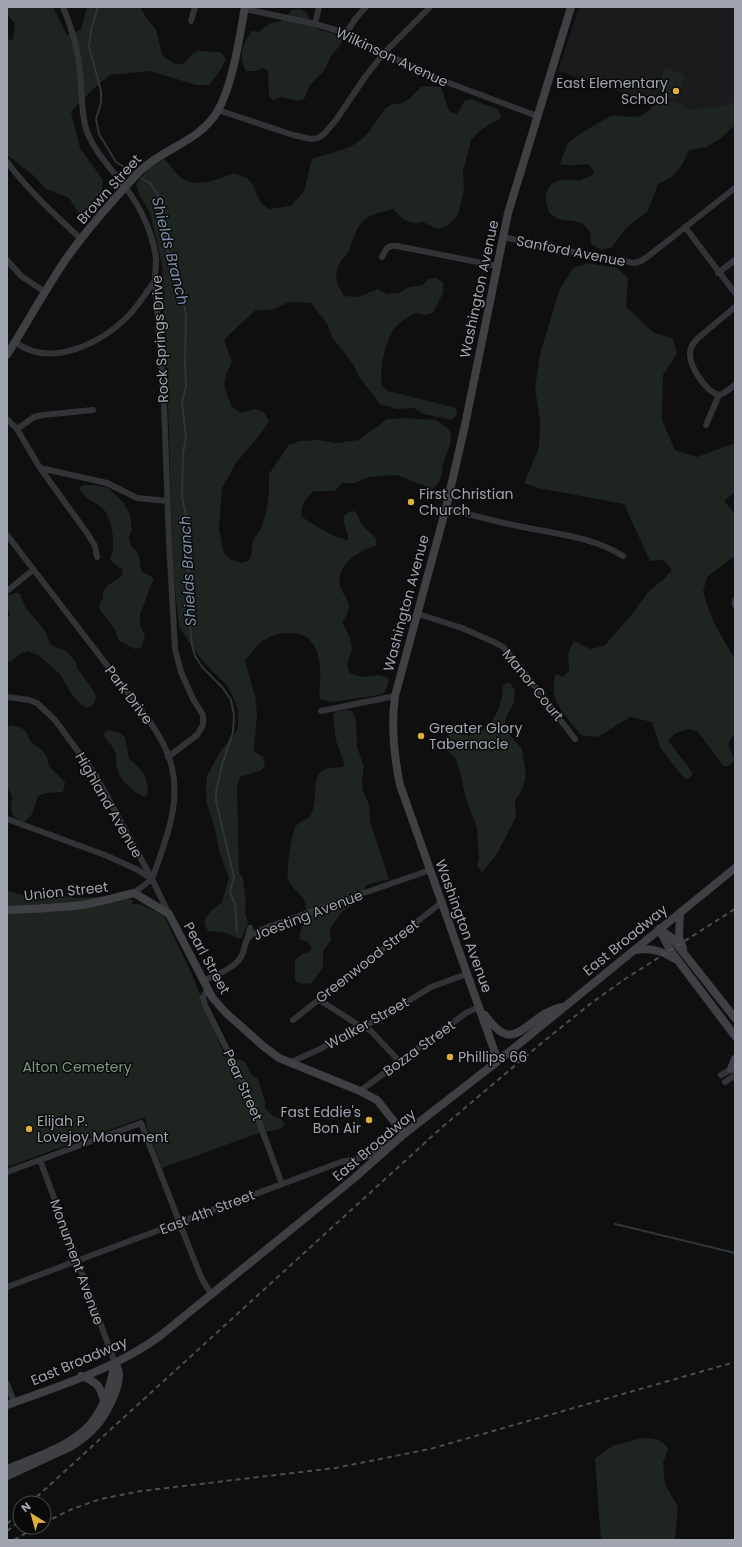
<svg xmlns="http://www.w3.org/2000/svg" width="742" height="1547" font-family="Poppins,sans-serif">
<rect width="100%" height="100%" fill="#0f0f10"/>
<!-- built -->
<path fill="#1b1b1d" d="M579,7H735V118L677,111L558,71Z"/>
<!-- green -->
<path fill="#1e241f" d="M7,7H53L67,35L81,30L87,7H140L147,19L156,29L162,55L175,64H182L187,61L191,55L198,51L220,52L226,59L220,71L209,85H196L150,71L110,75L92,90L71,112L80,148L103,180L102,192L84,214L78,212L69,198L46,189L34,176L7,155V39L13,40L15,23L7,14Z
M300,9L306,12C309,17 311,24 316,28C323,33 333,30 343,39L339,47L332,54L324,71L310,85L304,99L298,101L282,97L273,100L269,97L268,71L264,68L255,71H246C238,56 242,44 252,31L259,32L266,26L275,22L282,21L292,10Z
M665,67L685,75L676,100L665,95L658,88Z
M422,86L441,87L449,111L457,114L465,100L471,99L499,110L501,118L481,130L471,140L463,172L464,190L458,215L447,226L438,229L423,222C409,226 402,219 393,209C382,212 370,214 362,222C355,230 352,242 349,251C347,255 344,257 341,261C333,275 336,283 344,296L358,297L378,289L387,294L399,293L409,287L423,285L428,279L436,278L443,282V293L433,313L425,315L415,313C408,317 400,322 395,328C385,340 379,371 382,386L388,391L456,408L457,414L452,420L424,414L414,408L396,409L380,404L359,377L353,364L332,337L328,325L311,303L289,302L271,310H256L234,330L224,340L232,361C221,385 223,384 232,407L242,413L255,409L264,412L269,421L261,433L236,463L222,488L219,529L222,545L224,553L230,559L241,563L248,561L251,556L253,541L261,528L267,509L269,493V474L289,445L300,441L319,440L336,443L359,440L387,419L405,418L436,420L450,430C453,442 448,450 444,461C440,471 445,481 432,489L397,475L369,477L355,483H342L335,491H314C305,499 300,505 302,517C314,525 335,538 348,540C350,530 333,513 355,511L358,516L362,525L376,538V546C358,550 333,567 341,589C344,595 348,599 349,606C349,611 345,618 342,623C348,632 354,644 351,654C347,664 346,661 349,673L362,677L378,675L388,677V685L384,693L379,695L332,702L321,699L319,695C322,672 323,631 289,633C280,633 271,635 263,641C256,645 250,655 245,661L255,696L257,714L254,748L255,752L263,757L265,765L262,770L240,777L237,787L239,872L243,879L246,902L245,913L248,922L242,938L239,939L226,933L208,931L205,925V920L210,912L222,902L229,877L220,854L214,825L207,804L206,789L207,776L220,752L238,729V709L228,686L211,670L198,655L179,627L173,569L168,405L162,265L150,213L140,196L136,184L148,169L164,159C170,164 173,170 178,175C194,190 217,180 234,173L247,178L253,185L258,197L262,204L269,209L291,206L304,191L312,159C333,151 350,152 367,134C375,125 379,113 389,106C393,103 397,105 401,103C409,101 417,91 422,86Z
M670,102L679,103L693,110L705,107L712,108L735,102V125L722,137L707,147L689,150C681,168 677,176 658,184L648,211L626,228L612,247L602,250L591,244L590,232L582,223L573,221L558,219L549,213C548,209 546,204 546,200C545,179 564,178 579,181L592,175L594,171L588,164C579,164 569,167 560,164L568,143L584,131L604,120L614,115L631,117L639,116L646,113L653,106Z
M587,263L617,268L628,278L626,307L653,332L673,339L677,354L663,375L662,420L675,450L697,457L735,443V492L724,501L735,514V556L707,577L703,592L713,621L735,660V735L732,737L728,744L734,759L733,763L728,766H723L698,732L688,729L676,733L670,738L669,742L693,773L692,776L688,779L684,778L661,749L652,722L630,717L598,737L581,735C566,716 547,700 556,674L563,677L569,670L568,653L574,641L590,649L604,646L629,618L649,591L663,580L672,570L663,560L650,561L624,504L538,488L524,483L539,448L540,421L535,388L540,354L559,291L573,268Z
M84,485H96L108,488L124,503L130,515L132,531L129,537L131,546C143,556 138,560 142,572L154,578L140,614V624L145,637L141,648L135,649L119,641L114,628L100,610L99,605L103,599C102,585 112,584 122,576L123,570L111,561C110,556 112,554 113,549C114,539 112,524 107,515C103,503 80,499 80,487Z
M15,593H19L26,608L45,631L51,645L66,651L76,662L77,668L95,693L96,699L94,704L88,708L81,705L71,693L60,674L38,655L27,651L20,654L10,662L7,661V619L10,615L7,604L8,596Z
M509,682L515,690L514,703L507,715L505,723L510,735L522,749L526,775L523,788L515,801L516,817L497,854L482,872L477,866L479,859L477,828L466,799L461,776L456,759L444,747L442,740L450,733C456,734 466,736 472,735C493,730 503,704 503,685Z
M347,710L352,711L356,720L357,747L364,766L362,781L363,791L369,804L370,822L389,879L367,885L355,903L342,912L330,929L331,941L323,951C324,973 322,967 312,983C306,984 299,985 295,980V960L302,954L309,952L312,948L308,942L300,939C299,927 309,916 305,903C303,894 291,889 288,879C286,871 292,832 296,826C301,819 309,821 312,812C317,801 313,782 319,774C325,765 336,770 344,766L343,759L336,741L333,715L337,711Z
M11,725L19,727L25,730L31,742L43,751L47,757L49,766L65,782L63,792L46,793L38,796L32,814L24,823L13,816L11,808L12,796L7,786V727Z
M108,730L120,733L125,737L129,759C142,768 148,778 148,794L144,797C133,791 119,780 117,768C115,763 117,757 115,752C113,745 105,740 104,733Z
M7,891L28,896L41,891L75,898L97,897L113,895L133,900L132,904H140L164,916L192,975L225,1057L241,1060L245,1062L251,1074L258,1079L265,1102V1108L273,1116L281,1119L285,1124L281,1129L259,1133L162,1168L146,1124L145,1117L7,1167Z
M641,1438C653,1439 662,1438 668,1449L663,1463L665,1484L678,1507L675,1540H601L595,1458L612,1446Z"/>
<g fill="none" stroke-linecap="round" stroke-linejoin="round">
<!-- stream -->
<path stroke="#2e353b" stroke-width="2" d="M98,7L91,30L89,47L101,91V103L96,119L99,134L116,162L132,172
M141,178L150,183L158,195L163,212L167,249L182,293L186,315L185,363L186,386L182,403L186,437L183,454L182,496L189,531L188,558L189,592L191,600L189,617L192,645L195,656L203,668L223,688L231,700L234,715L233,732L222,765L216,792V801L234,877L230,893L235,903L237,933
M615,1224L735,1253"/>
<!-- street -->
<path stroke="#323337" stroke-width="6" d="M63,7C72,28 78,49 80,72C82,91 81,111 86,129C94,152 111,168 125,187C141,207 153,234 156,259C156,266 155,274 155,281L164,404L169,542L175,649L181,672L193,699L203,715V725L197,735L168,757
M245,9L315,24L346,33L371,47L441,80L537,116
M191,21L195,7
M315,24L319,7
M346,33L356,18L366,7
M218,110L293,135L311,139L318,138L324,134L336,120L365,77L384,53L430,7
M7,162C29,191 55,215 81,239
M685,227L735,293
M503,237L557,249L634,263L641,261L651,254L735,188
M382,257C386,249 387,245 397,246L497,266
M7,260L21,276L45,292
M718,273L735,260
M15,342C51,369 102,343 129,315C139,305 146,292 155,281
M719,395C706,392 689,366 690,353C690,347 693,344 697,339L735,307
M7,419L17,429L40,468L87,533L95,546L97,557
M706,425L719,395L724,393L735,385
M17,429L34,417L43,415L93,410
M40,468L107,483L137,498L167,501
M446,508C471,515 497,522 523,527C557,534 593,537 623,556
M7,535L146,716C157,732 168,749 172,768C181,805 164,845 152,879
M7,591L33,570
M735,601V605
M418,614L462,628L496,643L503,647L520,667L575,739
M7,697L29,700L37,703L55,720L96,776L152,879
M321,711L395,696
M7,819L105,855L136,869L152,879L169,914
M134,893L152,879
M247,939L250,928
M203,981C215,975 234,969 241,957C246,949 243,941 251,935C262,928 281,923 294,918C339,901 385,886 430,870
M208,989L203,997L205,1005L248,1092L282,1184
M318,999L360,1026L370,1030L399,1061
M293,1020L442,902
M289,1063L320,1049L355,1028L376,1021L431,987L467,974
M721,1075L734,1068
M725,1082L735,1075
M360,1091L466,1013L479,1007
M40,1160L115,1363
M7,1172L141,1123L189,1247L202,1279L211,1294
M7,1287L341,1162L369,1156L390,1143
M7,1384L14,1402"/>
<!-- secondary -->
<path stroke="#3f4044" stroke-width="8" d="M7,355C27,323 45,290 66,259C87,229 113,200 138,173C161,149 199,142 217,112C233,85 239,39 245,7
M7,910C32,909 57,908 82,905C100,902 116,897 134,893L169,914L212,997L225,1012L263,1046L279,1058L360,1091L377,1100L404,1134
M680,913L679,937L683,948
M659,929L670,950L735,1036
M659,929L671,937L735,1018
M635,950C650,948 661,950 675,959
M485,1015C509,1049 518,1032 544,1014C549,1011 555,1009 561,1007
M498,1061L400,785C394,756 391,725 395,696L446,508L465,425L508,213L571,7
M731,1069L735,1059
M81,1376C97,1382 100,1385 104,1401
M7,1405C59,1386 115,1369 160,1336L352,1180L404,1134L498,1061L735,868
M7,1469C35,1457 82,1443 97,1415C107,1399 111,1381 115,1363
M7,1476L72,1446C81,1440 89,1434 96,1426C106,1415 119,1390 119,1375C119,1370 117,1367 115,1363"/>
<!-- rail -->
<path stroke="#4b4d51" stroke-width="2" stroke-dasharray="5 4" stroke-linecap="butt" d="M30,1503L440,1129L538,1046L590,1004L625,979L735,909
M44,1523L72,1509L101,1499L141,1491L335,1468L430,1449L735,1362
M7,1524L20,1512
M7,1531L20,1521
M14,1540L36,1527"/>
</g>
<!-- markers -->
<g fill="#deb039" stroke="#0a0a0b" stroke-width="1.5">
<circle cx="676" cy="91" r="4"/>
<circle cx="411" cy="502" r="4"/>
<circle cx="421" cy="736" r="4"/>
<circle cx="450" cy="1057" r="4"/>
<circle cx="369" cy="1120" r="4"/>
<circle cx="29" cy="1129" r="4"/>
</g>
<g text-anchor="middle" stroke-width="3" stroke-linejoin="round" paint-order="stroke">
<!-- street labels -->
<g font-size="14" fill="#a1a5b0" stroke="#0a0a0b">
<text transform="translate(392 57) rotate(25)" y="5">Wilkinson Avenue</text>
<text transform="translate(109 189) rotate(-48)" y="5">Brown Street</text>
<text transform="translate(571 251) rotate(11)" y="5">Sanford Avenue</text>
<text transform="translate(479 289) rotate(-78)" y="5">Washington Avenue</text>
<text transform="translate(160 339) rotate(-93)" y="5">Rock Springs Drive</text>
<text transform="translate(406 603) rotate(-75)" y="5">Washington Avenue</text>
<text transform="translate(533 685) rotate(51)" y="5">Manor Court</text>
<text transform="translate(129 695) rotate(53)" y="5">Park Drive</text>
<text transform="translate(109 805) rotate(60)" y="5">Highland Avenue</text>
<text transform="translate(66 891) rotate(-6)" y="5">Union Street</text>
<text transform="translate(308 915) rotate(-21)" y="5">Joesting Avenue</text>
<text transform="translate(464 926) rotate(70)" y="5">Washington Avenue</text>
<text transform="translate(625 940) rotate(-39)" y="5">East Broadway</text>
<text transform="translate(207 958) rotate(61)" y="5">Pearl Street</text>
<text transform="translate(367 961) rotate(-38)" y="5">Greenwood Street</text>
<text transform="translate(367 1023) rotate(-29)" y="5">Walker Street</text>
<text transform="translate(419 1048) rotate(-36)" y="5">Bozza Street</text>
<text transform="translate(243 1085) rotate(66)" y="5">Pear Street</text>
<text transform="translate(374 1145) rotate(-40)" y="5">East Broadway</text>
<text transform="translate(207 1212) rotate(-21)" y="5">East 4th Street</text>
<text transform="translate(77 1262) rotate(70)" y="5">Monument Avenue</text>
<text transform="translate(79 1361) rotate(-23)" y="5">East Broadway</text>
</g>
<!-- poi labels -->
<g font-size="14" fill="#a1a5b0" stroke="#0a0a0b" text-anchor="start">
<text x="668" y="88" text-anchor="end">East Elementary<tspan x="668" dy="16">School</tspan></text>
<text x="419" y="499">First Christian<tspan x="419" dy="16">Church</tspan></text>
<text x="429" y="733">Greater Glory<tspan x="429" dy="16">Tabernacle</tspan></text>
<text x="458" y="1062">Phillips 66</text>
<text x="361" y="1117" text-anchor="end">Fast Eddie's<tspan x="361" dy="16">Bon Air</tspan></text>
<text x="37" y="1126">Elijah P.<tspan x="37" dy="16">Lovejoy Monument</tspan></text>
</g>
<!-- park labels -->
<g font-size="14" fill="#7a997e" stroke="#0a0a0b">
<text x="77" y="1072">Alton Cemetery</text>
</g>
<!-- water labels -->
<g font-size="15" font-style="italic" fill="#7b90a8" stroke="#0a0a0b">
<text transform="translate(170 251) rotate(76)" y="5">Shields Branch</text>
<text transform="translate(188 571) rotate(-93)" y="5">Shields Branch</text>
</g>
</g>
<!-- border -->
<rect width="742" height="1547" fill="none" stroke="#a1a5b0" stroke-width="16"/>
<!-- north arrow -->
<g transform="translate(32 1515) rotate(323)"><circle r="19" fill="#0a0a0b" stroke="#46484d"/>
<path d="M0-3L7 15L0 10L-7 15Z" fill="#deb039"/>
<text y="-6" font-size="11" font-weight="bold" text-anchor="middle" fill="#a1a5b0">N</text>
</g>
</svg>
